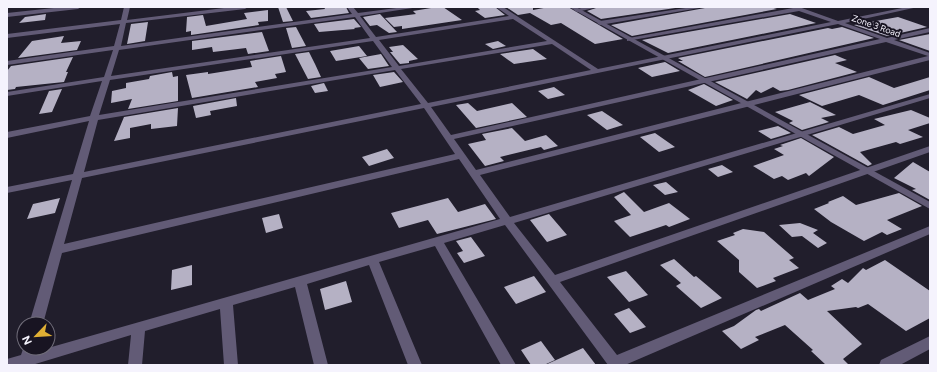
<svg xmlns="http://www.w3.org/2000/svg" width="937" height="372" font-family="Figtree,sans-serif">
<rect width="100%" height="100%" fill="#211e2c"/>
<!-- building -->
<path fill="#b5b1c4" d="M278,7H286L293,21L283,22Z
M324,7H346L349,13L311,18L306,11L325,9Z
M437,7H443L462,20L402,29V26L394,27L385,18L416,14L413,11Z
M477,7H495L505,15L485,18L475,11L480,10Z
M506,7H533V10L549,7H568L623,39L595,44L561,23L551,25L530,13L518,15Z
M599,7H682L601,19L587,11Z
M706,7H770L777,9L632,36L611,25L705,8Z
M268,10V21L258,22L259,25L191,35V31L186,32L187,17L203,15L206,26L247,19L244,13Z
M46,14L45,20L19,23L25,17Z
M380,14L397,32L389,33L377,25L370,26L363,17Z
M790,14L816,23L668,53L642,40Z
M898,17L927,27L887,36L854,25Z
M354,19L361,27L354,28L355,29L319,32L314,24Z
M148,22L145,41L127,44L131,24Z
M296,27L306,46L292,48L286,28Z
M842,27L874,38L705,77L678,61H683L678,58L828,28L832,29Z
M262,32L269,51L248,54L246,48L213,52L212,47L192,50V41Z
M930,34V51L899,40Z
M64,36L61,43L81,41L77,50L18,58L32,41Z
M498,41L506,46L493,49L485,44Z
M403,45L418,59L409,61V63L400,64L390,52H393L389,47Z
M359,46L367,56L336,61L330,51Z
M533,49L547,59L514,64L500,54Z
M309,52L315,64L321,77L308,79L295,54Z
M381,54L389,66L368,69L359,58Z
M835,55L847,60L835,63L857,72L788,90L780,91L773,87L761,93L756,90L747,99L715,82Z
M281,56L286,72L275,74L277,78L255,82L258,87L192,98L186,75L208,72V74L252,67L250,61Z
M73,57L66,72H68L64,82L16,87L15,89L7,90V71L11,66Z
M665,62L680,71L652,77L638,68Z
M172,72L173,77L178,76V101L128,109L132,99L111,103L112,91L126,88V83L149,79L150,76Z
M394,72L403,82L380,87L373,75Z
M869,77L894,88L930,77V90L883,105L859,95L822,106L799,95Z
M324,83L328,91L315,93L311,86Z
M704,84L733,100L716,106L688,90Z
M554,87L565,95L548,99L538,91Z
M62,89L52,112L39,114L49,91Z
M236,98L237,106L210,111L211,115L196,118L193,106Z
M810,102L836,115L821,118L829,122L802,130L789,123L793,121L775,112Z
M468,103L477,111L512,103L527,117L476,128L456,105Z
M178,108L177,126L151,129V124L130,128V138L114,141L124,117Z
M911,110L930,118V123L908,130L923,137L900,144L896,142L860,152L872,164L868,166L812,135L839,127L853,134L885,125L874,119Z
M602,111L623,125L607,130L587,115Z
M778,126L791,133L771,139L758,131Z
M512,128L525,141L546,135L558,146L544,150L541,147L500,157L504,161L485,166L468,144L486,140L482,134Z
M655,133L675,147L659,152L640,137Z
M801,138L834,157L809,176L806,173L788,180L782,176L774,179L753,166L784,155L774,149L783,146L780,145Z
M387,149L394,158L369,166L362,157Z
M913,162L930,172V200L912,190L916,189L894,178Z
M722,165L733,172L718,177L708,169Z
M666,182L678,192L665,195L653,185Z
M624,192L644,212L669,203L690,219L669,227L666,225L630,237L614,221L631,215L614,197Z
M899,193L922,206L887,220L902,229L887,235L882,232L864,241L831,222L814,209L829,203L828,202L843,196L856,205Z
M60,198L55,213L27,219L33,204Z
M448,198L458,212L485,204L496,219L437,234L428,220L399,228L391,213Z
M279,214L283,228L266,233L262,218Z
M549,214L567,235L547,242L530,220Z
M800,223L818,230L813,233L827,243L818,248L802,236L792,237L779,225Z
M743,229L764,232L794,258L789,260L799,268L773,278L776,281L757,288L739,272V260L717,241L735,235L733,233Z
M471,237L485,256L464,263L457,253L463,251L456,241Z
M674,259L694,277L696,276L722,298L701,308L676,286L681,283L660,265Z
M885,260L930,291V318L906,331L868,304L858,308L856,307L827,311L862,344L843,359L849,365H826L811,351L813,350L785,325L755,337L759,340L741,349L722,331L734,326L756,310L759,309L761,311L800,293L808,300L835,289L831,286L842,279L848,283L863,268L866,270Z
M192,265V285L171,290L172,270Z
M626,271L648,295L629,302L607,277Z
M534,276L546,292L516,304L504,287Z
M346,281L352,302L325,310L320,289Z
M629,308L646,327L630,333L614,314Z
M541,341L555,360L544,365H531L521,350Z
M583,348L596,365H545Z"/>
<g fill="none" stroke-linecap="round" stroke-linejoin="round">
<!-- minor -->
<path fill="#625b76" fill-rule="evenodd" d="M63,7H81L78,9L7,17V13Z
M124,7H130L127,20L232,7H248L245,9L126,23L121,46L352,14L347,7H353L358,13L404,7H419L360,16L376,37L509,16L496,7H503L598,69L831,22L799,11L627,41V39L629,38L793,8L791,7H799L838,21L907,7H918L845,23L887,38L930,28V32L894,40L930,53V60L480,175L510,217L930,94V98L514,223L555,275L930,146V152L560,282L617,355L930,226V234L625,365H608L505,225L444,243L516,365H501L435,246L379,262L422,365H408L369,265L307,284L328,365H314L295,287L233,305L238,365H224L220,309L145,331L142,365H128L131,335L32,365H7V359L21,355L24,346V348H37L36,351L48,348L500,219L459,159L62,253L43,324H29L72,180L7,193V187L73,174L89,121L7,138V132L90,116L102,81L7,96V92L104,77L113,50L7,65V61L114,46L120,24L7,38V34L121,20ZM355,17L370,38L111,76L119,50ZM513,19L547,41L399,66L379,40ZM838,24L880,39L451,135L431,107ZM373,41L392,67L99,115L110,80ZM886,42L928,56L476,170L454,139ZM552,44L591,70L428,103L401,69ZM395,70L421,104L84,172L98,120ZM424,108L455,154L64,244L82,178Z
M585,7H598L577,12L574,10Z
M692,7H705L600,25L597,23L600,21Z
M930,336V349L900,365H879L881,360Z"/>
<!-- tertiary -->
<path fill="#625b76" fill-rule="evenodd" d="M569,7H576L930,202V209Z"/>
</g>
<g text-anchor="middle" stroke-width="4" stroke-linejoin="round" paint-order="stroke">
<!-- far-street labels -->
<g font-size="9" fill="#f5f3fd" stroke="#181422">
<text transform="translate(876 26) rotate(19)" y="3">Zone 3 Road</text>
</g>
</g>
<!-- border -->
<rect width="937" height="372" fill="none" stroke="#f5f3fd" stroke-width="16"/>
<!-- north arrow -->
<g transform="translate(36 336) rotate(245)"><circle r="19" fill="#181422" stroke="#706d7a"/>
<path d="M0-3L7 15L0 10L-7 15Z" fill="#e0af34"/>
<text y="-6" font-size="11" font-weight="bold" text-anchor="middle" fill="#f5f3fd">N</text>
</g>
</svg>
